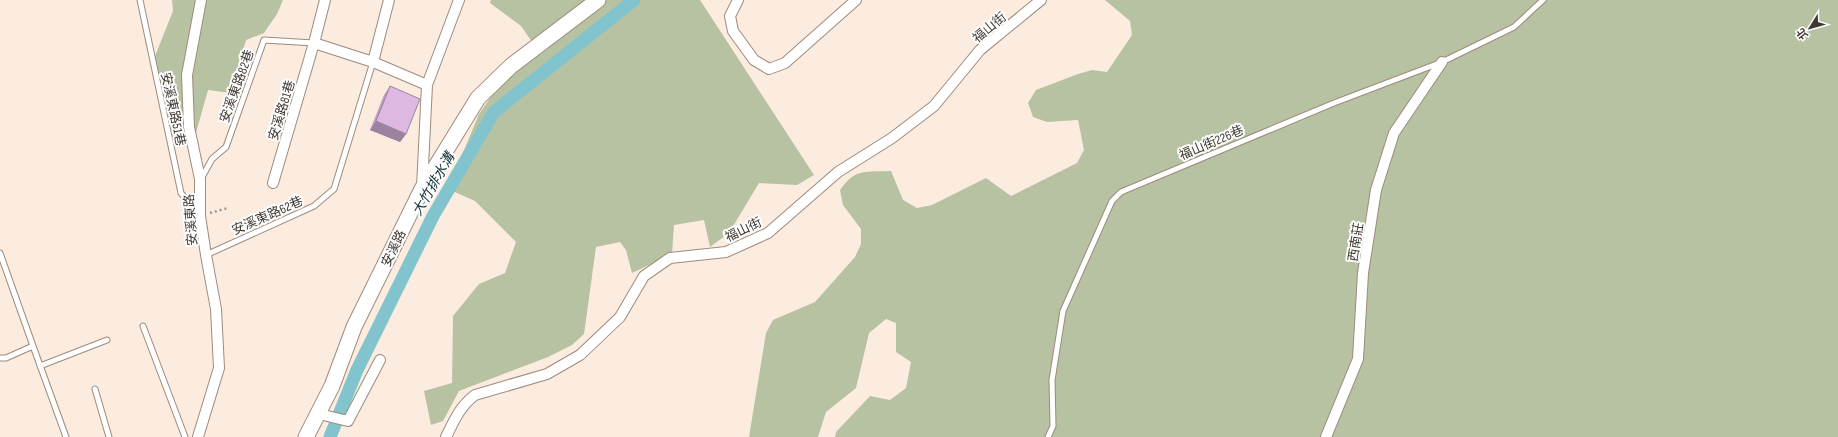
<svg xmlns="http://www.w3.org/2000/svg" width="1838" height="437" font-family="'Sofia Sans Condensed','Noto Sans TC',sans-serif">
<rect width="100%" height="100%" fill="#fcecdf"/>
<!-- green -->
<path fill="#b6c2a1" d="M172,0H283L277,14L264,33L246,40L230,93L208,90L194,140L175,146L153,61L173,11Z
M491,0H700L814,175L797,185L759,183L729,233L710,247L704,220L674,225L672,254L632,273L626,250L620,242L596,247L584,334L572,345L548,357L459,391L443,421L431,425L424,391L452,383L453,316L479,284L505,273L516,242L475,201L448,189L479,114L504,78L535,46L521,26L490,3Z
M1105,0H1838V437H835L836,432L870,396L890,400L906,388L911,362L896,352V323L886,319L869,333L856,388L826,412L818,437H749L766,333L773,320L815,302L855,257L861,244V229L843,205L840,190C855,168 866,172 891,171L903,200L917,208L932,205L986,178L1011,196L1077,163L1084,150L1078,120L1047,122L1033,117L1028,103L1036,90L1078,74L1092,70L1107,72L1132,35L1130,21Z"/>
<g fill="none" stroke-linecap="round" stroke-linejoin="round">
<!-- canal -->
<path stroke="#82c4ce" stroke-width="13" d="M330,437L357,370L433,216L494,112L634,0"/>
<!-- lane casing -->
<g stroke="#9d8b7c" stroke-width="7">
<path id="lane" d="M140,0L181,193L198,214
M201,179L212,159L226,147L264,40L314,43
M0,253L33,346
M206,255L314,206L334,189L373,62
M143,326L185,437
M0,358H6L33,346L66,437
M40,366L107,340
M95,389L109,437
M1048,437L1053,426L1052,380L1063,311L1112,201L1121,192L1334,103L1442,62L1514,27L1543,0"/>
</g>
<!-- street casing -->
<g stroke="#9d8b7c" stroke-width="12">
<path id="street" d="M389,0L373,62L427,85
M738,0L730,16L733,31L754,60L769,69L785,63L856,0
M314,43L325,0
M273,183L314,43L373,62
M422,187L427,85L459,0
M319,414L348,421L380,360
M198,437L219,368L216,309L206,255L200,216V179L189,127L187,75L201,0
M446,437C454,421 460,406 475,395L547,374L580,355L620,317L644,276L670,258L726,252L768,233L838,172L892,138L934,106L980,50L1041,0
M1326,437L1358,359L1363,273L1376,190L1394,133L1442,62"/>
</g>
<!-- secondary casing -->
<g stroke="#9d8b7c" stroke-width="17">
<path id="secondary" d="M306,437L332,386L354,327L422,189L478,98L511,66L598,0"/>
</g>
<!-- path -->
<path stroke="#a0958a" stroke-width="2.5" stroke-dasharray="2 3" stroke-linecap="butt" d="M210,213L228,208"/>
<!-- lane -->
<use href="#lane" stroke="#fff" stroke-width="5"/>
<!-- street -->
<use href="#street" stroke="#fff" stroke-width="10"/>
<!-- secondary -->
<use href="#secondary" stroke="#fff" stroke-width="15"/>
</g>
<!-- wall -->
<path fill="#be9fc2" d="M390,86L406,134L400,142L370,130L384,95Z"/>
<!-- shaded-wall -->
<path fill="#9b829e" d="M376,121L406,134L400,142L370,130Z"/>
<!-- building -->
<path fill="#ddb9e2" stroke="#9b829e" d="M390,86L420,99L406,134L376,121Z"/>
<g text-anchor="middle" stroke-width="4" stroke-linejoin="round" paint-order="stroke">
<!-- street labels -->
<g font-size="13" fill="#403932" stroke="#fdfdfd">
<text transform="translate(989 27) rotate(-40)" y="5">福山街</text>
<text transform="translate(236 86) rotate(-70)" y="5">安溪東路82巷</text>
<text transform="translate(174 109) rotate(78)" y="5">安溪東路51巷</text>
<text transform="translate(281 110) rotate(-73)" y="5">安溪路81巷</text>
<text transform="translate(1211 142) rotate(-23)" y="5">福山街226巷</text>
<text transform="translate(267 215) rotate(-24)" y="5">安溪東路62巷</text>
<text transform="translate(190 220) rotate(-94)" y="5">安溪東路</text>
<text transform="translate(743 229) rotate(-26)" y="5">福山街</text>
<text transform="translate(1355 242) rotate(-81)" y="5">西南莊</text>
<text transform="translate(393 248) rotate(-64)" y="5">安溪路</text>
</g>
<!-- water labels -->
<g font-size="14" font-style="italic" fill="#133439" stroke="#fdfdfd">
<text transform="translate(433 184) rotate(-60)" y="5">大竹排水溝</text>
</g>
</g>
<!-- north arrow -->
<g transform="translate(1810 28) rotate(233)" stroke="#fdfdfd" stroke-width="3" paint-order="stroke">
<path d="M0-3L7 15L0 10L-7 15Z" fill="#403932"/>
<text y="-6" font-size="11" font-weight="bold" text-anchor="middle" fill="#403932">北</text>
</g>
</svg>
